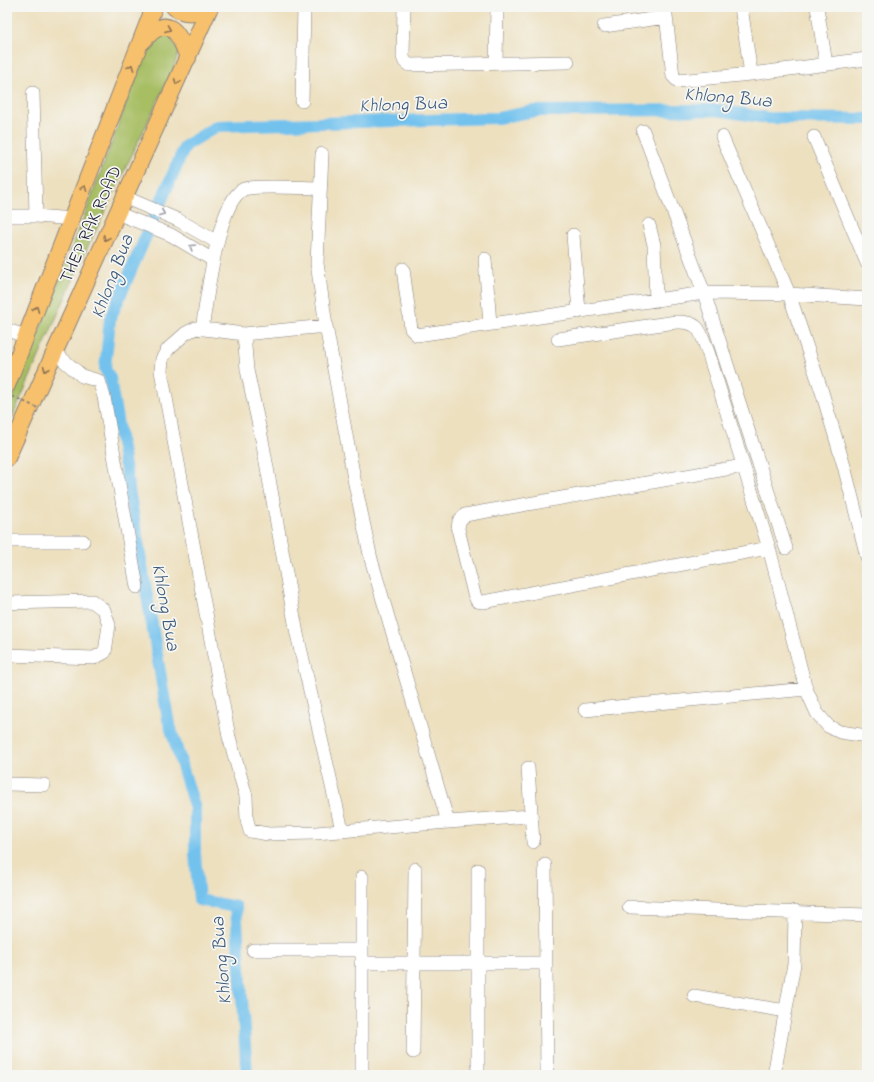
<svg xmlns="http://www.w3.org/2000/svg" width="874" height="1082" font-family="'Indie Flower',sans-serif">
<rect width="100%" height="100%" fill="#f6f6f2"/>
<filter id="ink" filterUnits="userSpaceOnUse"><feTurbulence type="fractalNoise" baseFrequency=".025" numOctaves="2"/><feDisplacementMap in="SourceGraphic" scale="8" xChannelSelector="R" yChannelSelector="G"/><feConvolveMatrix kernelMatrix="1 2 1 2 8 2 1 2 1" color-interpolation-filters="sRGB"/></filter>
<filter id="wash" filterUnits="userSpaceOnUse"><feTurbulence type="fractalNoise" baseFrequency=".012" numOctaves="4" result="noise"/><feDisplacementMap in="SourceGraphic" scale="16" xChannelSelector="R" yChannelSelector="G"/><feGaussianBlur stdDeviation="0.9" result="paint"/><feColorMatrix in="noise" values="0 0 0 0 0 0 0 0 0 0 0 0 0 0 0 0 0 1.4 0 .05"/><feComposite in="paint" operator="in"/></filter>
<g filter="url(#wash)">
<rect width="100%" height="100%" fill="#ede0bf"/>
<!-- green -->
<path fill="#a7be64" stroke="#647050" d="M165,33L170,36L179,52L173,69L84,255L7,429V412L79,230L149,42Z"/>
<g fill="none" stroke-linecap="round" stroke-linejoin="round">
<!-- canal -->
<path stroke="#73c2ee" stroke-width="12" d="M247,1075L236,907L199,900L195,854V809L168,719L110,378L105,369L110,319L185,146L217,126L498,118L534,111L717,110L768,118L867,119"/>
</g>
</g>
<g filter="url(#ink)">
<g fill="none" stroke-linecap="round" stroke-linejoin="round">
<!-- minor casing -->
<g stroke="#88817d" stroke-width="14">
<path id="minor" d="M404,7L403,57L405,62L409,65L568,62
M665,7L673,76L678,81L751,74L867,59
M741,7L751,74
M817,7L826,64
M604,26L666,17
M496,63L497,7
M302,101L304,7
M643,131L704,293L786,548
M722,137L789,294L822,392L844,466L867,557
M814,137L867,263
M322,154L317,263L326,326L355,484L371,559L448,822L316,833L268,834L250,831L247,820L246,796L229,737L161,371L162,359L168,349L186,333L196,328L244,334L326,326
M124,197L178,220L217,242
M117,213L171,235L213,260
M7,216H36L33,93
M36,216L72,219
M649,225L654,245L656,301
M573,235L579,312
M485,259L490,324
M403,269L411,329L417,335L704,293L789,294L867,299
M202,329C207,301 217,201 244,189C255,185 305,188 320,188
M7,330L25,336
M244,334L247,370L262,440L297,634L342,830
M558,339L676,322C701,321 700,332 708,352L769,548L806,689L817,713L828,726L840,732L867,736
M54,352L82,376L99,381L104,397L137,587
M743,466L465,515L459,521L458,529L474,594L477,601L483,602L769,548
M7,541H83
M7,603L92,601L104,610L109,625L105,652L94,658L7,655
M585,710L806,689
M528,768L533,842
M7,784L44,785
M448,822L531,816
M545,865L547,1075
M629,907L867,915
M253,950H361
M361,963H544
M694,996L786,1011
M413,1052L415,869
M362,1075V877
M478,1075V870
M774,1075L794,964L795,911"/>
</g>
<!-- major casing -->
<g stroke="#88817d" stroke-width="18">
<path id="major" d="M174,7C184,15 200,13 210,8
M142,42C167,13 178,29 188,58
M7,385L154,7
M7,458L210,7"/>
</g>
<!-- minor -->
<use href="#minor" stroke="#fff" stroke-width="13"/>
<!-- major -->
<use href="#major" stroke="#f7c06c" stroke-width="16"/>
<!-- path-bridge -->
<path stroke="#88817d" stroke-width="2" stroke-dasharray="3 3" stroke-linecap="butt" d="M7,394L38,408"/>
</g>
<!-- one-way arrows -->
<defs><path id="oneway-chevron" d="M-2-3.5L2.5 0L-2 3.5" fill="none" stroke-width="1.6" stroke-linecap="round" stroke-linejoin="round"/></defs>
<g stroke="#8c7154">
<use href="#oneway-chevron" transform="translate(168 29) rotate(22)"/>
<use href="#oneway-chevron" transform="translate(131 67) rotate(-69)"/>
<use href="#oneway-chevron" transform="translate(177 82) rotate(114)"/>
<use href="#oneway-chevron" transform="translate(84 188) rotate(-69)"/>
<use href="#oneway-chevron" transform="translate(106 238) rotate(114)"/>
<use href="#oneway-chevron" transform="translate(36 309) rotate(-68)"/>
<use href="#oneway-chevron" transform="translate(46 369) rotate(114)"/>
</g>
<g stroke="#9c9ca7">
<use href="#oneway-chevron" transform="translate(162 213) rotate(23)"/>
<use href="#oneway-chevron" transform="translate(192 247) rotate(-149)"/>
</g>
</g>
<g text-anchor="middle" stroke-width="3.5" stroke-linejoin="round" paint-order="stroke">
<!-- street labels -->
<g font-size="18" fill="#22223b" stroke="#f6f6f2">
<text transform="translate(90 224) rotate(-66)" y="6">THEP RAK ROAD</text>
</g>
<!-- water labels -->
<g font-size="19" font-style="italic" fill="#3e5a7a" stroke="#f6f6f2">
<text transform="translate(728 96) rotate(5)" y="7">Khlong Bua</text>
<text transform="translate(403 103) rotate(-2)" y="7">Khlong Bua</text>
<text transform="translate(111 276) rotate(-69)" y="7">Khlong Bua</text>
<text transform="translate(167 607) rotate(80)" y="7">Khlong Bua</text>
<text transform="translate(220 961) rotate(-95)" y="7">Khlong Bua</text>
</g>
</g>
<!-- margin -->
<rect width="874" height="1082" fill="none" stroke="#f6f6f2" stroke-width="24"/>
</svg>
